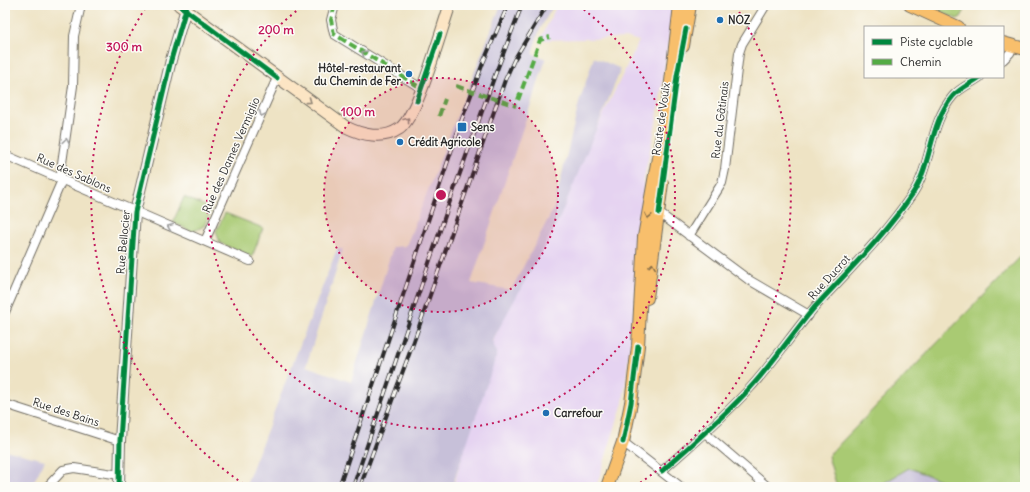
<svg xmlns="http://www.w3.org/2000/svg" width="1030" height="492" font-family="Delius,sans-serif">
<rect width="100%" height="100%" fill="#fdfcf7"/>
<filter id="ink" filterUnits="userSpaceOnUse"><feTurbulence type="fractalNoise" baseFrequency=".025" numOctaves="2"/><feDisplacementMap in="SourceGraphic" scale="8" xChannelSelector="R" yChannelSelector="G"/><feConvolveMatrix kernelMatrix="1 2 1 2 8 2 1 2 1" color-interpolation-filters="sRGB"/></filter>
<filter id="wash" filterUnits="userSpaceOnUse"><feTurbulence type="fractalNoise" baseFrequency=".012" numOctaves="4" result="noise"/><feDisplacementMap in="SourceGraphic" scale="16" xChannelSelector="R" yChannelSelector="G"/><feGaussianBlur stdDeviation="0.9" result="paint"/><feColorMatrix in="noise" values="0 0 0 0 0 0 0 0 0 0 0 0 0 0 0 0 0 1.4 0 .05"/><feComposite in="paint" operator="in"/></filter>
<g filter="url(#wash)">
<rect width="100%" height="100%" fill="#eee3c4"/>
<!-- built -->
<path fill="#e5d3f1" d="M557,5H674L657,118L644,178L636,298L623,403L596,487H453L473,421L492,342L639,41L629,38L540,40Z"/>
<!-- industrial -->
<path fill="#c7c0d9" d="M501,5H554L540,29L532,53L546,59L471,283L511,290L554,208L579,103L594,57L621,69L560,217L492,341L497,354L452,487H245L337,249H343L306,366L351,382L393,247L406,246Z
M5,450L45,460L31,487H5Z
M909,468L959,487H877Z"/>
<!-- green -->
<path fill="#a9ca73" stroke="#6a7a4f" d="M924,5H950L954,7L955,5H968L961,17L957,19Z
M184,197L212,209L204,226L192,232L173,222Z
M225,213L263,228L252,257L220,243L216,231Z
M1025,252V487H959L909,468L877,487H837L828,456Z"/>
</g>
<g filter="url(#ink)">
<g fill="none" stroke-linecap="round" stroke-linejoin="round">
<!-- minor casing -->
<g stroke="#6f6b61" stroke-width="10">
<path id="minor" d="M335,5L331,20L334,34L421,88
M1003,60L1010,53L1013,46
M5,155L250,261
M659,213L749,280L809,315
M689,236L722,183L725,169L739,53L742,44L766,5
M205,241L277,78
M5,312L62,180L61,170L73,86L74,36L81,5
M5,404L120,441
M705,433L768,487
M623,442L681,487
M662,471C692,444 723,418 750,388C773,363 792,334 814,308C848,271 885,235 913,193C932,164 929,124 953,96C960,88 972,83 980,77
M47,487L63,470L74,468L120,475"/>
</g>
<!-- tertiary casing -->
<g stroke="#6f6b61" stroke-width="12">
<path id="tertiary" d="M119,487L120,441L135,212L171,60L187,5"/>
</g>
<!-- secondary casing -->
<g stroke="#6f6b61" stroke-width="13">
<path id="secondary" d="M179,5L346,127C362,135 383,140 399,129C418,117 441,30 450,5"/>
</g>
<!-- primary casing -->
<g stroke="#6f6b61" stroke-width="14">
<path id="primary" d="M910,5L958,27
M1003,43L1025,49
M683,46L690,5
M647,298L662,183
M607,487L623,442L631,403L638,346L644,237L670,90L680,5"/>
</g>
<!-- minor -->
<use href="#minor" stroke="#fff" stroke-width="8"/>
<!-- tertiary -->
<use href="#tertiary" stroke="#fff" stroke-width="10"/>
<!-- secondary -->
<use href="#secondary" stroke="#fce5c4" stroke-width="11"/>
<!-- primary -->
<use href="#primary" stroke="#f8bf6c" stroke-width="12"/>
<!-- rail casing -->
<g stroke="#2b2b2b" stroke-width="4">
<path id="rail" d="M339,487L462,119L483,63L508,5
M353,487L449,204L495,75L522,5
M360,487L414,341L505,80L514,60L547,5"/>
</g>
<!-- rail -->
<use href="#rail" stroke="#fdfcf7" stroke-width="2.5" stroke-dasharray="8" stroke-linecap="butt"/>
<!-- quiet -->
<path stroke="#54ab44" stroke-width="4" stroke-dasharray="8 4" stroke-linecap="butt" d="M335,5L331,20L334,34L421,88
M456,86L516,106
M518,100L540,40L550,37
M439,116L445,99"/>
<!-- cycleway casing -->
<g stroke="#fdfcf7" stroke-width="8">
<path id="cycleway" d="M179,5L277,78
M417,101L440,34
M659,213L677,76L686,29
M623,442L631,403L638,346
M662,471C692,444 723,418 750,388C773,363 792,334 814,308C848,271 885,235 913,193C932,164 929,124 953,96C960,88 972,83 980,77
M119,487L120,441L135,212L171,60L187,5"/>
</g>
<!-- cycleway -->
<use href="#cycleway" stroke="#00873e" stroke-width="5"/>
</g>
<!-- one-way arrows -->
<defs><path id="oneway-chevron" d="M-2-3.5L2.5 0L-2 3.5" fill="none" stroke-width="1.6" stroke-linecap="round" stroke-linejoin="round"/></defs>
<g stroke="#a0a0a0">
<use href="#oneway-chevron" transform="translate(364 53) rotate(-147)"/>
<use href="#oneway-chevron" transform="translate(262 114) rotate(114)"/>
<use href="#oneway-chevron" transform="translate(66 141) rotate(-81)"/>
<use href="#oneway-chevron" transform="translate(170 227) rotate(-157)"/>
</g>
<g stroke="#948878">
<use href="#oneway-chevron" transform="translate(309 101) rotate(36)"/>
<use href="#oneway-chevron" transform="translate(407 120) rotate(-53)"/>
</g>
<g stroke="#876e48">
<use href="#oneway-chevron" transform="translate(648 216) rotate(102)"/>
<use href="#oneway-chevron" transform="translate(652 266) rotate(-82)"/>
</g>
</g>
<!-- distance rings -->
<circle cx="441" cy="195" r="117" fill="#c2185b" fill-opacity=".12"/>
<g fill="none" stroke="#c2185b" stroke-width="2" stroke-dasharray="2 4">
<circle cx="441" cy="195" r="117"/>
<path d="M579 6A234 234 0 1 1 303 6"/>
<path d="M248 487A350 350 0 0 1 146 7M736 7A350 350 0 0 1 634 487"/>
</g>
<!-- markers -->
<g fill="#1f6fb2" stroke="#fdfcf7" stroke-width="1.5">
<circle cx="720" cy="20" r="4"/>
<circle cx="409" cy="74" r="4"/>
<rect x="457" y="122" width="10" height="10" rx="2"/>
<circle cx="400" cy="142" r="4"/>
<circle cx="546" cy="413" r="4"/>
</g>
<g text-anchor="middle" stroke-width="3" stroke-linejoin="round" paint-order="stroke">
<!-- poi labels -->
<g font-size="11" font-weight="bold" fill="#2b2b2b" stroke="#fdfcf7" text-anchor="start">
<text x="728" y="24">NOZ</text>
<text x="401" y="72" text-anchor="end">Hôtel-restaurant<tspan x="401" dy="13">du Chemin de Fer</tspan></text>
<text x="471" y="131">Sens</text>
<text x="408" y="146">Crédit Agricole</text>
<text x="554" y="417">Carrefour</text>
</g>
<!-- street labels -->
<g font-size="11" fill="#2b2b2b" stroke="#fdfcf7">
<text transform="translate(661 119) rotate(-82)" y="4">Route de Voulx</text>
<text transform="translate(720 120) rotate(-83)" y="4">Rue du Gâtinais</text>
<text transform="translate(231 155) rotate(-66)" y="4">Rue des Dames Vermiglio</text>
<text transform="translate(74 173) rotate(24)" y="4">Rue des Sablons</text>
<text transform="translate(123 242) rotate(-85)" y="4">Rue Bellocier</text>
<text transform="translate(829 277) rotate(-48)" y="4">Rue Ducrot</text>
<text transform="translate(66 412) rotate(18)" y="4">Rue des Bains</text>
</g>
</g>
<circle cx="441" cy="195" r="6" fill="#c2185b" stroke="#fdfcf7" stroke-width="2"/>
<g font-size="12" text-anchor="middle" font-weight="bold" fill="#c2185b" stroke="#fdfcf7" stroke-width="3" stroke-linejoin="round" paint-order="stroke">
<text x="276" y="34">200 m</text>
<text x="124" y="51">300 m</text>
<text x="358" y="116">100 m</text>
</g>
<!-- margin -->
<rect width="1030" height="492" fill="none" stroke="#fdfcf7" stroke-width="20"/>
<!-- legend -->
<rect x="864" y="26" width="140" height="52" fill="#fdfcf7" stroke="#a9a8a5"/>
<rect x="872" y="39" width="20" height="6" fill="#00873e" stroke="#a9a8a5"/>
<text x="900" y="46" font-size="12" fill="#2b2b2b">Piste cyclable</text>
<rect x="872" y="59" width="20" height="6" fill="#54ab44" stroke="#a9a8a5"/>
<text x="900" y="66" font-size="12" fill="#2b2b2b">Chemin</text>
</svg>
